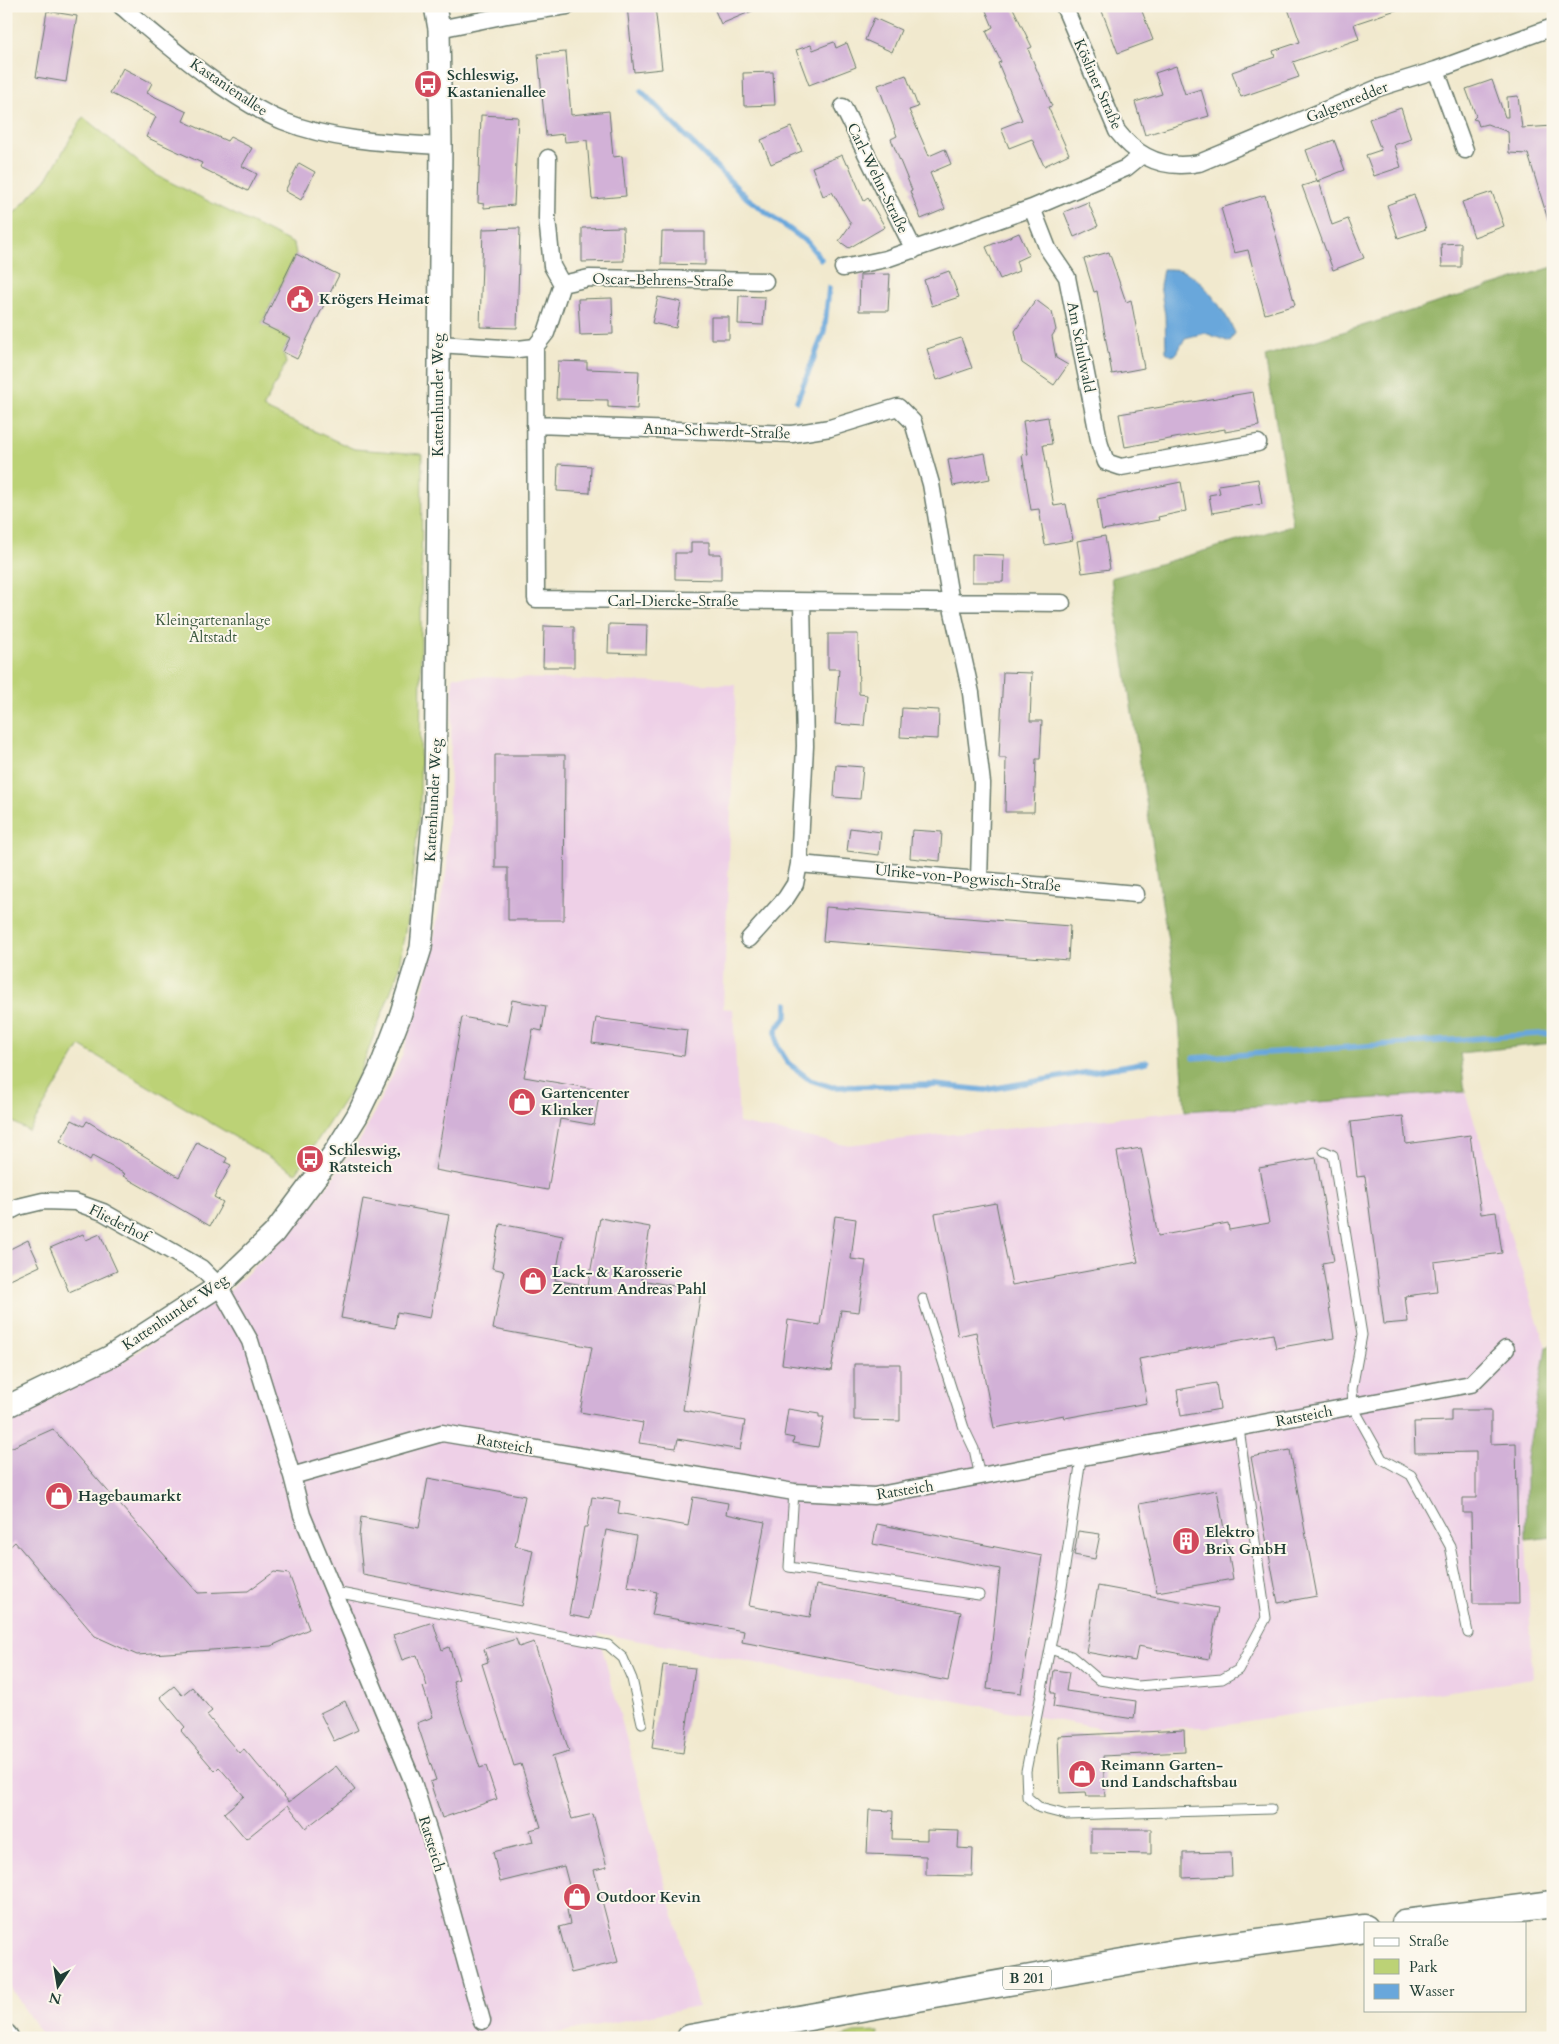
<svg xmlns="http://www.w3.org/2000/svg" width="1559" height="2044" font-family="Cardo,serif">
<rect width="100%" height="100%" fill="#fbf7ec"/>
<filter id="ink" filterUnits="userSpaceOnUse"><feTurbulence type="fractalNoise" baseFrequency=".02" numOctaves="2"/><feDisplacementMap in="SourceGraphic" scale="10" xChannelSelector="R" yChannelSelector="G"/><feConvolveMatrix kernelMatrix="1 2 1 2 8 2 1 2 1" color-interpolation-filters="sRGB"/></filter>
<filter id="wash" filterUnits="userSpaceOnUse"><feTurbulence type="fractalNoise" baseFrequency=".0096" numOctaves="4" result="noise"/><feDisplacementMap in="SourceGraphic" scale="20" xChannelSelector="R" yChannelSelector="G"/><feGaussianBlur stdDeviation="1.12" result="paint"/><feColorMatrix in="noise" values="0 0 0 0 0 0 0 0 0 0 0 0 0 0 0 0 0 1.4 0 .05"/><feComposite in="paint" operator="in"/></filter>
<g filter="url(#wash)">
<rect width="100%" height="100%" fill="#f1e9ce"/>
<!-- built -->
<path fill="#eed0e7" d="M453,676L736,685L723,1008L733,1009L739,1123L845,1145L1185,1111L1465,1092L1546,1347L1526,1464V1540L1533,1679L1207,1727L1103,1729L598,1633L698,2006L532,2038H44L6,1981V1420L113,1368L227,1293L281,1241L318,1199L362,1137L402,1056L426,979L447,868Z"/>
<!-- green -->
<path fill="#bcd276" stroke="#6e8855" d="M83,117L152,173L294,244L296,254L262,323L290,338L283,352L286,363L263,408L354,449L422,454L420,804L410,902L398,972L357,1080L296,1173L80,1046L29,1131L6,1118V222L48,177Z
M878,2032V2038H838L854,2033Z"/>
<!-- forest -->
<path fill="#95b467" stroke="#5a784e" d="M1553,267V1043L1460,1053L1465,1092L1185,1111L1178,1005L1111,578L1293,525L1265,356Z
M1553,1345V1537L1526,1540V1464L1546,1347Z"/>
<!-- water -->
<path fill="#69a7db" stroke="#447288" d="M1163,269C1168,269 1174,269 1179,270C1201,274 1226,313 1235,333L1230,342L1205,333L1185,338L1177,353L1172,356L1166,352L1165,315L1160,286Z"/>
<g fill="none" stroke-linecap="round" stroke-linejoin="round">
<!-- stream -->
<path stroke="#69a7db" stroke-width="5.5" d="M641,91L747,198L807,242L821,259
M797,401L824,332L829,288
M787,1004V1015L776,1030L777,1045L788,1063L810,1080L832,1087L935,1085L985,1090L1147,1062
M1193,1058L1553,1033"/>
</g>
<g id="blocks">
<!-- building -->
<path fill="#d2b1d7" d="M627,6H655L662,69L634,72Z
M713,6H764L721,24Z
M984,6H1012L1032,47L1028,49L1052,106L1048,107L1069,154L1044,166L1032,139L1009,148L1001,128L1022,120L998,63L1001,62L986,31L993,27Z
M1100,6H1140L1153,40L1118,53Z
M1287,6H1399V9L1354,24L1359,39L1293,62L1299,77L1241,97L1232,72L1275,57L1273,51L1300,42Z
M47,11L77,16L66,82L36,77Z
M874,18L901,30L892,52L865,40Z
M834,42L836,48L847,43L856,67L809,85L796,50L811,45L813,50Z
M566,52L571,115L609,111L613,157L622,156L626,196L592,199L587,140L565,142L564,134L546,136L538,54Z
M1176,66L1185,94L1201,89L1209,116L1145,135L1135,102L1162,94L1155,73Z
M123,68L152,83L147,93L187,112L183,121L227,141L230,137L252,148L242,166L257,174L248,191L200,167L202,163L146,137L156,117L110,93Z
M773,72L775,105L744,106L743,73Z
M906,75L918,107L909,110L929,156L945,149L951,164L930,173L945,209L921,219L910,191L912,190L891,139L897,136L878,85Z
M1492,80L1505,117H1508L1507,97L1518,96L1522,128L1553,126V222L1549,223L1528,154L1509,153L1508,132L1487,124L1479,126L1477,120L1473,119L1476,116L1466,89Z
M1401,108L1411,139L1394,145L1401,167L1374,176L1366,155L1381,150L1369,119Z
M481,115L518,117L514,205L484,208V204L478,203Z
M791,127L802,151L771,164L761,140Z
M1334,140L1345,170L1317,181L1306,150Z
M842,155L846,164L848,163L864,201L868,198L885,227L849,248L839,241L851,224L832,192L823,196L812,167Z
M299,163L315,172L301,200L285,191Z
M1319,181L1332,225L1348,219L1364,258L1333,270L1302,186Z
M1492,192L1504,226L1474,237L1462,202Z
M1265,195L1295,305L1265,314L1248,250L1234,253L1221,208Z
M1414,195L1426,229L1398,238L1387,205Z
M1088,202L1098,226L1074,237L1064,212Z
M623,227L624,261L582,262V228Z
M520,228L517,328L480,327L483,229Z
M662,232H705V265L661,264Z
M1019,233L1029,255L1016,261L1019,271L1000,279L986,247Z
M1461,243V267H1442L1441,244Z
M1109,252L1126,302L1131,300L1144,368L1112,374L1097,291L1094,292L1084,259Z
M296,254L339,275L297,359L283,352L290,338L262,324Z
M949,271L959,297L932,306L924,280Z
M890,274L888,311H859L860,275Z
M739,296L765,297L763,325L738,324Z
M658,297L681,302L676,328L652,323Z
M612,298L613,334L580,335L578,299Z
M1036,300L1052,312L1056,330L1052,336L1056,358L1068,365L1054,385L1022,363L1015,331Z
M711,317H729V339H711Z
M961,338L972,368L937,380L927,349Z
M558,361L587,362V369L639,371L637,409L608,407V400L556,399Z
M1253,392L1259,426L1225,432V429L1125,447L1119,414Z
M1048,417L1052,444L1043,445L1054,506L1066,504L1073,540L1045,545L1039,509L1031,510L1022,455L1028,454L1023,421Z
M985,453L990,479L953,486L948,460Z
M558,464L591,466L590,493L557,491Z
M1258,479L1262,504L1212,513L1209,495L1220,493L1218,485Z
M1181,482L1186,511L1158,517L1159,520L1102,530L1097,499Z
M1105,536L1110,569L1082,573L1077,541Z
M691,542H709V554H721V580L675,579V553H691Z
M972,554L1004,555L1003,582H972Z
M609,624L647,625L646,654L608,653Z
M544,626L574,627V667H543Z
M828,634H858L859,694L867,695L864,726L835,724L839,669H828Z
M1003,672L1032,673L1030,721H1042L1040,759H1036L1034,812H1005L1006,758H999Z
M902,708L939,710L938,739L900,737Z
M495,755H565L564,920H508V868H495Z
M836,765L863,767L860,799L834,797Z
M850,828L881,832L879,855L847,851Z
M912,830L942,832L940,861L910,858Z
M826,907L1070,926L1068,960L823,941Z
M512,1000L546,1006L542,1031L533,1029L524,1077L600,1090L594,1125L560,1119L548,1190L435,1170L462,1017L507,1025Z
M596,1018L687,1030L684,1056L592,1043Z
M1403,1116L1406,1144L1470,1135L1481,1214L1496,1212L1502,1253L1434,1262L1437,1292L1405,1296L1408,1322L1384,1324L1365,1176L1357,1177L1351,1122Z
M72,1120L84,1126L87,1121L179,1177L197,1142L227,1158L225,1162L231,1165L214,1197L223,1202L210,1226L123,1176L125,1174L92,1156L90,1160L60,1141Z
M1141,1148L1158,1236L1228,1223L1229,1230L1269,1223L1259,1168L1316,1158L1334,1261L1322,1263L1334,1338L1276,1348L1273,1334L1139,1359L1147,1403L1065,1418L1064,1415L994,1428L976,1332L958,1336L935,1214L996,1203L1012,1285L1138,1262L1117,1152Z
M363,1199L449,1215L430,1318L397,1312L395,1328L341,1318Z
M835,1216L856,1219L851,1259L866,1261L859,1312L841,1310L831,1371L782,1364L788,1320L820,1325Z
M600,1218L650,1227L642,1280L701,1291L683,1410L745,1421L740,1450L678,1439L676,1448L639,1443L643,1423L580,1412L592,1347L493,1329L504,1271L492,1268L500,1224L563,1236L555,1280L588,1286Z
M83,1234L86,1240L100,1234L117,1271L69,1292L50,1248Z
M28,1240L40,1266L6,1282V1251Z
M854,1364H900V1421L854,1420Z
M1216,1383L1220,1409L1181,1416L1177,1390Z
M788,1409L819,1414V1417H824L818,1447L793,1443L794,1438L784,1436Z
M1451,1410H1491V1444L1516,1443L1519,1604H1473L1471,1513H1463V1498H1476V1452L1415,1453L1414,1422L1451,1421Z
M53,1429L198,1593L248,1591L274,1572L289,1574L309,1629L271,1646L137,1655L95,1636L15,1542L6,1550V1450Z
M1290,1450L1317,1596L1278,1603L1251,1457Z
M428,1478L525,1496L515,1546L533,1550L522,1606L363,1575L359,1537L361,1517L419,1528Z
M1217,1490L1233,1579L1157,1592L1139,1504Z
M592,1497L620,1501L618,1513L688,1526L693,1497L728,1503L726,1514L765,1522L749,1606L810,1617L816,1585L961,1612L948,1681L742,1642L744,1631L652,1615L657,1592L627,1586L636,1536L606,1530L590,1619L569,1615L584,1527H587Z
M877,1524L1042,1556L1021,1693L987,1689L1000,1569L873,1544Z
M1078,1531L1100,1534L1095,1559L1074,1555Z
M1098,1586L1218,1608L1209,1659L1138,1646L1135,1661L1086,1652Z
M433,1622L442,1650L449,1647L459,1679L453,1681L462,1713L480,1768L486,1766L497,1799L442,1818L430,1782L436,1780L417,1723L433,1717L423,1687L427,1686L417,1655L402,1660L393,1635Z
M516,1639L519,1647L534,1642L569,1751L552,1756L572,1819L593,1814L607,1867L594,1870L618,1962L571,1973L559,1927L570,1924L567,1910L575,1908L564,1866L500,1882L493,1852L533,1842L530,1830L541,1827L521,1764L514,1766L482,1664L488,1662L484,1649Z
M663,1665L695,1668L683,1753L652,1748Z
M1054,1670L1069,1672L1066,1691L1136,1701L1134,1719L1053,1707L1055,1693H1051Z
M174,1686L182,1695L192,1687L212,1711L207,1715L239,1753L244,1749L289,1802L336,1766L355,1790L306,1828L288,1805L246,1839L224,1813L244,1796L219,1767L215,1771L181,1731L185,1727L160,1697Z
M345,1701L358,1730L334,1741L320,1713Z
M1184,1730L1185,1752L1103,1756L1105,1796H1087L1086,1792L1060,1793L1058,1736Z
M869,1810L893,1811L892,1839L927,1840V1830L959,1831L958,1848L973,1849L972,1876L926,1875V1856L867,1854Z
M1091,1829H1151V1854L1091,1853Z
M1231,1852L1232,1876L1183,1878V1853Z"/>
</g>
</g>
<g filter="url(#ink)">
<use href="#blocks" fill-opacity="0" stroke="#68796a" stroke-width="1"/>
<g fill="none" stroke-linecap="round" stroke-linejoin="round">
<!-- service casing -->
<g stroke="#68796a" stroke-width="11">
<path id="service" d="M1324,1151L1333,1155L1362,1335L1352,1389L1353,1407L1382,1459L1411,1475L1450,1546L1468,1633
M923,1299L964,1428L974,1449L980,1477
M1081,1459L1062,1587L1026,1771L1027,1797L1040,1808L1067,1815L1271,1809
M794,1492L789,1567L979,1595
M335,1592L608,1645L623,1658L632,1679L642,1723
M1050,1649L1071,1656L1099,1680L1138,1686L1222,1679L1238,1670L1266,1618L1239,1429"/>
</g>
<!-- minor casing -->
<g stroke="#68796a" stroke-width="19">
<path id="minor" d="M121,6C166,44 229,99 283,121C332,141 388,143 441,146
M1064,6L1117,131C1138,158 1165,170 1199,163L1378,88L1436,70L1553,27
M439,29L507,15L567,6
M1436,70L1465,150
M843,107L914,250
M1142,155L1126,168L1032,208L1048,249L1067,277L1100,445L1106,462L1121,467L1258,443
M548,158L547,218L552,266L562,284
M843,268L886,259L1032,208
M438,344L518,349L535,347L546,333L562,284L589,278L765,281
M535,347L536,599L1062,603
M535,425L792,434L830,428L898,407L913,422L931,484L951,603L971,693L982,783L979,879
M799,864L1136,894
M749,939L786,898L795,884L799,864L805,746L802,602
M6,1213L18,1207L43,1201L75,1202L103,1212L201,1268L219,1286L250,1341L292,1476L302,1515L413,1782L437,1858L482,2021
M292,1476L442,1433L794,1492L874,1496L1471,1384L1506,1349"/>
</g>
<!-- tertiary casing -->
<g stroke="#68796a" stroke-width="24">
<path id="tertiary" d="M6,1407L109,1357L219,1286L274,1233L334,1153L357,1116L379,1071L400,1016L421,948L435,800L441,146L439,29L435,6
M6,2035L8,2038"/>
</g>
<!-- primary casing -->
<g stroke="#68796a" stroke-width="29">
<path id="primary" d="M1405,1923L1553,1904
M690,2038L1174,1953L1365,1928"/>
</g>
<!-- service -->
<use href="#service" stroke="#fff" stroke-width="9"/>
<!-- minor -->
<use href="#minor" stroke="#fff" stroke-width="16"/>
<!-- tertiary -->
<use href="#tertiary" stroke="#fff" stroke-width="21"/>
<!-- primary -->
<use href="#primary" stroke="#fff" stroke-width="26"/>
</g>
</g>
<!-- icons -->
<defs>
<g id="bus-disc" transform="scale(1.4375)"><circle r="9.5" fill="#d1495b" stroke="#fbf7ec"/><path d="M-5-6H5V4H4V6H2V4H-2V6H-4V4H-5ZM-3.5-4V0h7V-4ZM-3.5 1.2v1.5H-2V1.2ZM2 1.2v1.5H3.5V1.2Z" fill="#fff"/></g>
<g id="civic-disc" transform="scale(1.4375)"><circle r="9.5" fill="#d1495b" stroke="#fbf7ec"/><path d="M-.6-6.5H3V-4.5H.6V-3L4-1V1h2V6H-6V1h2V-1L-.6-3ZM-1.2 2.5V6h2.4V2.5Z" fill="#fff"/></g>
<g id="shop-disc" transform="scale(1.4375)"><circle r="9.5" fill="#d1495b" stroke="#fbf7ec"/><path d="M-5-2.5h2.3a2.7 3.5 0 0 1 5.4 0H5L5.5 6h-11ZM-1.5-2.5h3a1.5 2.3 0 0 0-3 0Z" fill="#fff"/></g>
<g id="building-disc" transform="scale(1.4375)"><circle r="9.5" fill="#d1495b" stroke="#fbf7ec"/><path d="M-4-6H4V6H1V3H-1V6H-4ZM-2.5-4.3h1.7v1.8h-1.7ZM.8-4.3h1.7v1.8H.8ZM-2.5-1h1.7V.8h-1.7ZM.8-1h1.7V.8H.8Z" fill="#fff"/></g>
</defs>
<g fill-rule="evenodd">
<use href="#bus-disc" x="428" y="84"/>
<use href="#civic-disc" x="300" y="299"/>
<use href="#shop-disc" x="522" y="1102"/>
<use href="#bus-disc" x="310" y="1159"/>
<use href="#shop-disc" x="533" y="1281"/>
<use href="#shop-disc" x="59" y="1496"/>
<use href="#building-disc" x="1186" y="1541"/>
<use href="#shop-disc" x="1082" y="1774"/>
<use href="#shop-disc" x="577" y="1897"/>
</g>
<g text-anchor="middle" stroke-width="4" stroke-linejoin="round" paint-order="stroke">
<!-- shield labels -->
<rect fill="#fbf7ec" stroke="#61756b" stroke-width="1" x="1003" y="1966.5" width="48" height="23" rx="4"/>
<g font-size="14" font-weight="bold" fill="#1f3d34">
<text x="1027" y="1983">B 201</text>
</g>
<!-- poi labels -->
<g font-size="15" font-weight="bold" fill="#1f3d34" stroke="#fbf7ec" text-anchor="start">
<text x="447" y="80">Schleswig,<tspan x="447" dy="17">Kastanienallee</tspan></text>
<text x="319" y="304">Krögers Heimat</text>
<text x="541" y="1098">Gartencenter<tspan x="541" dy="17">Klinker</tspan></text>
<text x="329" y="1155">Schleswig,<tspan x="329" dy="17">Ratsteich</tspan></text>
<text x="552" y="1277">Lack- &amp; Karosserie<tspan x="552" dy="17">Zentrum Andreas Pahl</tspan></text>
<text x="78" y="1501">Hagebaumarkt</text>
<text x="1205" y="1537">Elektro<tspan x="1205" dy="17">Brix GmbH</tspan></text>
<text x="1101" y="1770">Reimann Garten-<tspan x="1101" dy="17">und Landschaftsbau</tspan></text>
<text x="596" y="1902">Outdoor Kevin</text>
</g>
<!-- street labels -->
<g font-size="15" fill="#1f3d34" stroke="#fbf7ec">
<text transform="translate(1098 84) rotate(66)" y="5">Kösliner Straße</text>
<text transform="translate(229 87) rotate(34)" y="5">Kastanienallee</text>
<text transform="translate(1347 102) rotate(-22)" y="5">Galgenredder</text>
<text transform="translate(878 178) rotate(64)" y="5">Carl-Wehn-Straße</text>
<text transform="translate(663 280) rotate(1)" y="5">Oscar-Behrens-Straße</text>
<text transform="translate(1081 347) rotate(79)" y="5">Am Schulwald</text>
<text transform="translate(438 395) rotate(-90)" y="5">Kattenhunder Weg</text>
<text transform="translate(717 431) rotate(2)" y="5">Anna-Schwerdt-Straße</text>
<text x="673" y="606">Carl-Diercke-Straße</text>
<text transform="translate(433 800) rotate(-87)" y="5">Kattenhunder Weg</text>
<text transform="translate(968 878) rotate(5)" y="5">Ulrike-von-Pogwisch-Straße</text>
<text transform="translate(119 1223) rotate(27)" y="5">Fliederhof</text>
<text transform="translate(175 1312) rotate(-34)" y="5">Kattenhunder Weg</text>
<text transform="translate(1304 1416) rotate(-11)" y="5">Ratsteich</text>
<text transform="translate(505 1444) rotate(10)" y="5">Ratsteich</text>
<text transform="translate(905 1490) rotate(-9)" y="5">Ratsteich</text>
<text transform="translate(432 1844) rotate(73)" y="5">Ratsteich</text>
</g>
<!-- park labels -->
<g font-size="15" fill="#3e5b41" stroke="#fbf7ec">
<text x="213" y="625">Kleingartenanlage<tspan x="213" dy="17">Altstadt</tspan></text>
</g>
</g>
<!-- margin -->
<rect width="1559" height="2044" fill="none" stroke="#fbf7ec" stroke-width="25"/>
<!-- legend -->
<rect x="1364" y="1922" width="162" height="90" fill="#fbf7ec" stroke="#a3ada2"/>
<rect x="1374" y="1938" width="25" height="8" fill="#ffffff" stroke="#a3ada2"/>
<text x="1409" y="1946" font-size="15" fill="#1f3d34">Straße</text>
<rect x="1374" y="1959" width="25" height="15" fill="#bcd276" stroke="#a3ada2"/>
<text x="1409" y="1972" font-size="15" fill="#1f3d34">Park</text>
<rect x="1374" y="1984" width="25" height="15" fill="#69a7db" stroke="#a3ada2"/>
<text x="1409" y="1996" font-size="15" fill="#1f3d34">Wasser</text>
<!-- north arrow -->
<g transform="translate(58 1986) rotate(192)" stroke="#fbf7ec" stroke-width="4" paint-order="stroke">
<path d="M0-4L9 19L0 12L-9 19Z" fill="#1f3d34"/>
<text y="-8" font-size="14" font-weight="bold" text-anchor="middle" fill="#1f3d34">N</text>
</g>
</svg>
